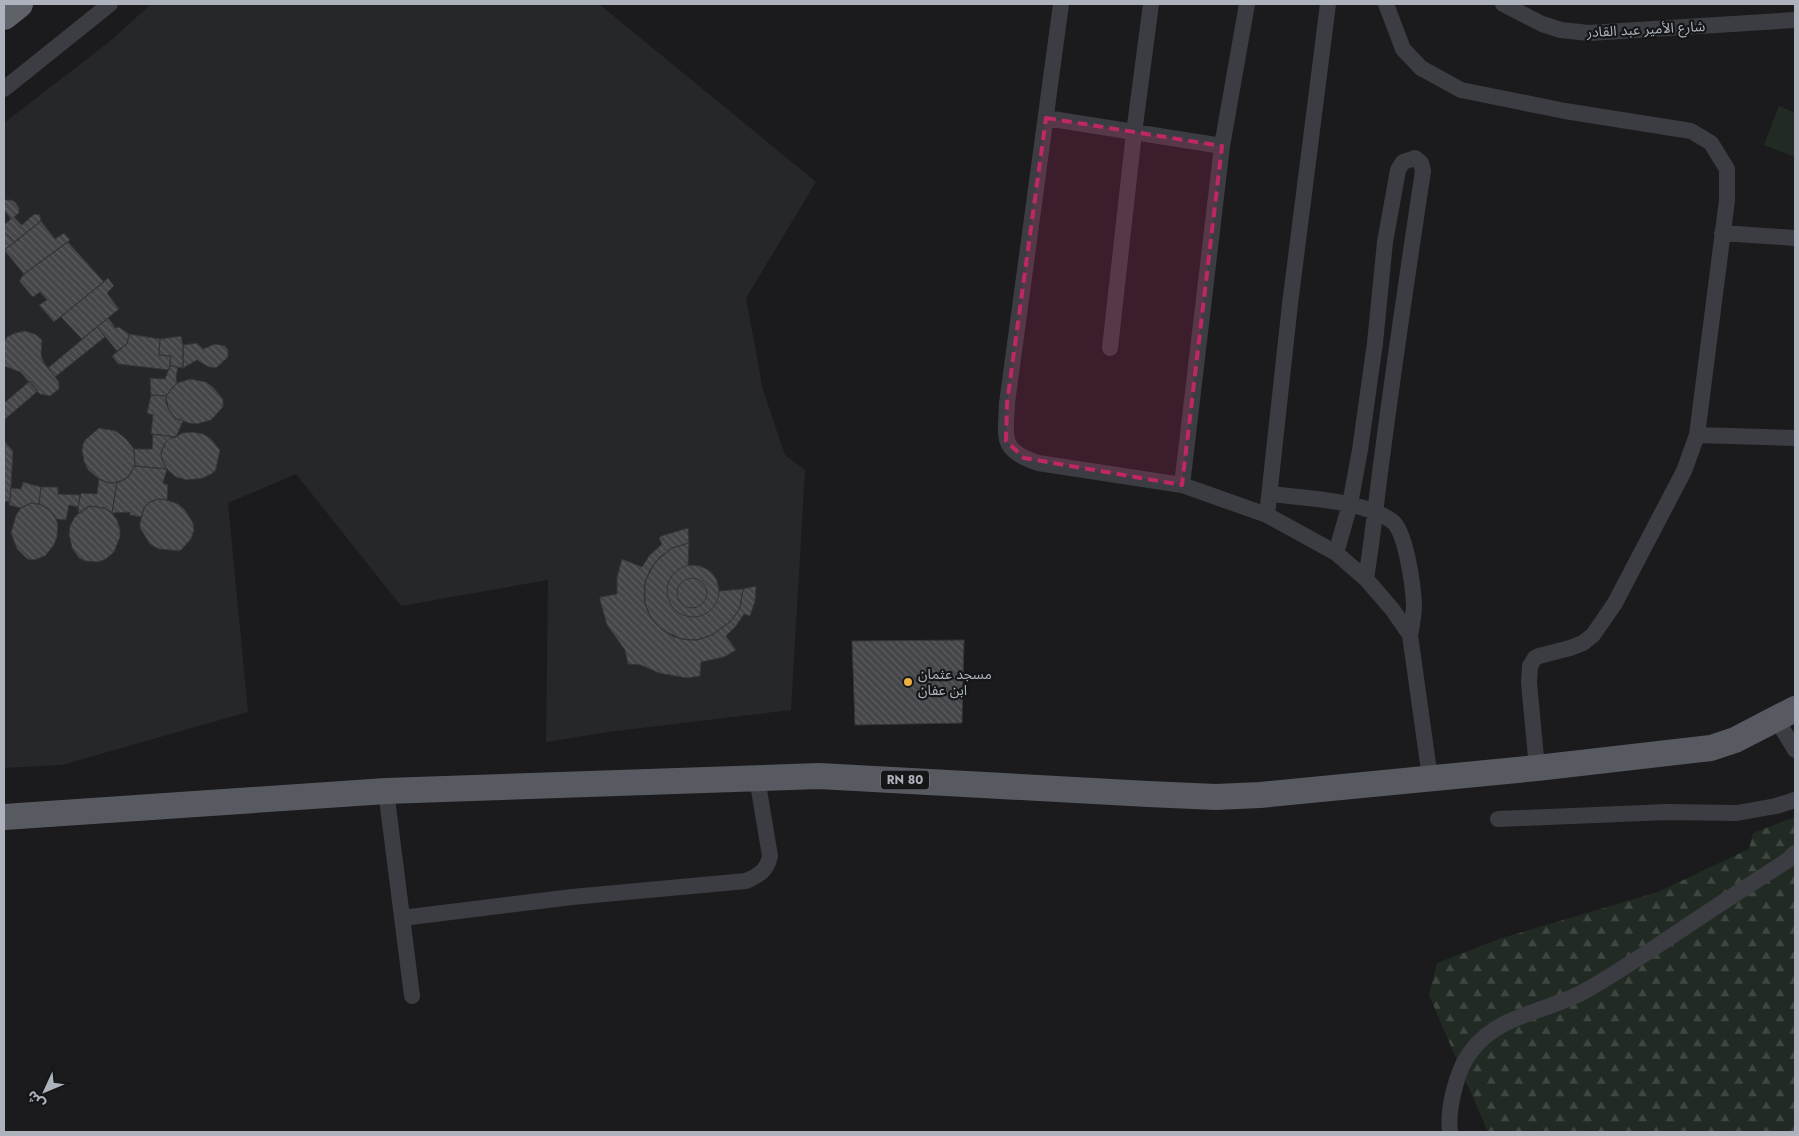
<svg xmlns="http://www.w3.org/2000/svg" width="1799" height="1136" font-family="Jost,'Noto Sans Arabic',sans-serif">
<defs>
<pattern id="forest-firs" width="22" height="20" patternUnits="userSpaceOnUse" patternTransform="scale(1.25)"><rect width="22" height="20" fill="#222b23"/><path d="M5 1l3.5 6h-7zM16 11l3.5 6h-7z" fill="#3f4741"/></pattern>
<pattern id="building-back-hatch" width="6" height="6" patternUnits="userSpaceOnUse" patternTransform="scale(1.25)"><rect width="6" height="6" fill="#45464a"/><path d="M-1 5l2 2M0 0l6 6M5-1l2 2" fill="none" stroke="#5d5e62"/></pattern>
</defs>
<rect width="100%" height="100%" fill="#1b1b1d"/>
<!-- built -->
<path fill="#26272a" d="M151,4H599L816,182L746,298L763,390L785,455L805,470L791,710L608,732L546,742L548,580L401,606L296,474L228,503L248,712L62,765L4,768V123L109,42Z"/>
<!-- forest -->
<path fill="url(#forest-firs)" d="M1795,817V1132H1488L1429,995L1437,963L1502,938L1658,892L1749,849L1753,833Z"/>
<!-- garden -->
<path fill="#222b23" d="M1779,106L1795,113V157L1764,145Z"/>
<!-- building -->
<path fill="url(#building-back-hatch)" stroke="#353539" d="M4,200H12L16,203L19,208V213L14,217L22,225L34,214L40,215L41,221L15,242L4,232V225L11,219L4,210Z
M41,221L55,239L64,233L70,240L24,274L4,250Z
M4,232L15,242L4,250Z
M68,242L104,282L54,322L39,305L47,300L40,292L33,297L19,281L24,274Z
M108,278L114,286L107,293L119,309L82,339L61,317Z
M108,318L113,324L115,328L119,327L129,334L127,344L117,351L97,327Z
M97,327L105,337L55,377L48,368Z
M25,331L35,334L42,340L41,355L44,363L59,382V389L50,396L40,394L20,372L4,366V342L7,337L15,333Z
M129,334L160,339L159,355L171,356L169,370L118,364L112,356L127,344Z
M181,336L183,345V368L170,366L171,356L159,355L160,339Z
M197,343L203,349L215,344L225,346L228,350V357L216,368L209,367L197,360L183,368V345Z
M170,366L178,367L176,377L177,383L166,396L151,395L150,378L165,379Z
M190,379L206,382L213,387L223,399V407L211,420L197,424L189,423L175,418L168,408L166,396L173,387L177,383Z
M30,381L38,391L4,420V403Z
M151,395L166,396V404L171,413L175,418L183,421L176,437L151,434L153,415L147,413Z
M99,428L116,431L126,439L134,449L135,466L129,476L120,482L109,483L99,479L88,470L84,461L82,450L83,444L85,440Z
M192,432L203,434L210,438L220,450L216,469L213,473L203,478L187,480L176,477L167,469L162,460L161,453L165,443L170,438L176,437L182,433Z
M153,434L176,437L170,438L165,443L161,453L162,460L167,469L135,466L134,449H152Z
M5,442L13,451L10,502L4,501Z
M135,466L167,469L163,483L168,485L167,500L158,499L148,503L144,508L141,517L130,515V512L112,513L117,482L126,479Z
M99,479L109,483L117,482L112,513L104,508L90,506L79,514L78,507L81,493L97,494Z
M23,482L41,487L39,504L31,503L21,508L9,505L11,488L21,489Z
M41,487H58V494L80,495L78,507L69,505L66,520L56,519L49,509L39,504Z
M158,499L167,500L178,504L185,510L193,523L194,530L191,539L180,551L159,549L150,544L140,528V523L144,508L148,503Z
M31,503L39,504L49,509L54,515L58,524L57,537L54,545L45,556L34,560L27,559L17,549L11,533L16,515L21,508Z
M90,506L104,508L112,513L117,520L120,529V537L114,552L106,559L98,562L85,561L79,558L72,548L69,534L70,526L74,518L83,509Z
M688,528L689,543L672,548L660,557L651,568L645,582V604L651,618L661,629L674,637L688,640H697L712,635L731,621L740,608L743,589L756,586V588L755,601L750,616L744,614L736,626L726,636L736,650L724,657L701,662L700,676L687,678L659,673L641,665L628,664L625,650L607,625L600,600V597L617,594V577L622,559L642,567L649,556L662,544L659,538L661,536Z
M689,543L688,565L700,566L710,571L717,580L719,591L743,589L740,608L731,621L712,635L697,640L681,639L661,629L651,618L645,604L644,597L645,582L655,562L672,548Z
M667 591a26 26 0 1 1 52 0a26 26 0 1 1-52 0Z
M677 593a15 15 0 1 1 30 0a15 15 0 1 1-30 0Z
M964,640L962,723L855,725L852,641Z"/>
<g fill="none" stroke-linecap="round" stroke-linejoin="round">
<!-- minor -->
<path stroke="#3c3d42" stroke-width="16" d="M1061,4L1007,403C1006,438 999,450 1038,463L1182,485L1267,515L1336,553L1366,579L1392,609L1410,635L1430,778
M1386,4L1403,49L1421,68L1461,90L1565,111L1691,131L1711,143L1727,169V200L1697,435L1684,471L1615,603L1602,622L1593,635L1583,643L1570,648L1539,656L1535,658L1530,666L1529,683L1537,768
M1503,4L1542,24L1561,30L1589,33L1795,20
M4,89L110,4
M1046,118L1222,146
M1722,233L1795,238
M1110,348L1134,133L1151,4
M1697,435L1795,438
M1182,485L1222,146L1247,4
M1270,494C1304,498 1363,500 1392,521C1406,531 1413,586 1414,604C1414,614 1412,625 1410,635
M1267,515L1290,304L1328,4
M1336,553L1350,504L1360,450L1375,343L1385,242L1398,170L1403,162L1415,158L1421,163L1423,171C1409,264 1395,357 1383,450C1377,493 1373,536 1366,579
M1776,718L1795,750
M386,791L412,996
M1498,819L1667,812L1737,813L1776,806L1795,800
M402,918L572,897L746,881C759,875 767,871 770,856L757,778
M1450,1132C1447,1109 1457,1068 1472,1050C1500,1014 1547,1012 1585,991C1622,970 1657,946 1693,922C1724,901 1756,881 1788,860L1795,853"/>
<!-- primary -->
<path stroke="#585a61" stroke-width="26" d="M4,817L386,791L819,776L1148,794L1216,797L1260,795L1537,768L1711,748L1735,740L1795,709"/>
<!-- trunk -->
<path stroke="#60626a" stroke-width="28" d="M4,16L19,4"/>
</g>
<!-- marked area -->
<path fill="#c02765" fill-opacity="0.2" stroke="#c02765" stroke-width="4" stroke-dasharray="10 6" stroke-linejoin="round" d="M1046,118L1222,146L1182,485L1024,458L1006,441L1007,403Z"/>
<!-- markers -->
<circle fill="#f0af3f" stroke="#151618" stroke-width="2" cx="908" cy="682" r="5"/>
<g text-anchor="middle" stroke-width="4.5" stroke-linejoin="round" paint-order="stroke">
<!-- shield labels -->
<rect fill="#151618" stroke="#7f838b" stroke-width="1" x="881" y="770.5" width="48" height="19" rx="4"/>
<g font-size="12" font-weight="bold" fill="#adb2bc">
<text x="905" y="784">RN 80</text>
</g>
<!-- street labels -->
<g font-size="14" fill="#adb2bc" stroke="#151618">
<text transform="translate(1646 29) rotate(-3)" y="5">شارع الأمير عبد القادر</text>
</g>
<!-- poi labels -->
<g font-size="14" fill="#adb2bc" stroke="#151618" text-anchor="start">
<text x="918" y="679">مسجد عثمان<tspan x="918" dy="16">ابن عفان</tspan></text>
</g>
</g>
<!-- border -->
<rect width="1799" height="1136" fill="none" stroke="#adb2bc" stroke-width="10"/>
<!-- north arrow -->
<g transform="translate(45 1091) rotate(226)" stroke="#151618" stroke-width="4" paint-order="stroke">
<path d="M0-4L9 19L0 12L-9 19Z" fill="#adb2bc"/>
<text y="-8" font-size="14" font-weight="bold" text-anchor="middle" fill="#adb2bc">ش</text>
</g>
</svg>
